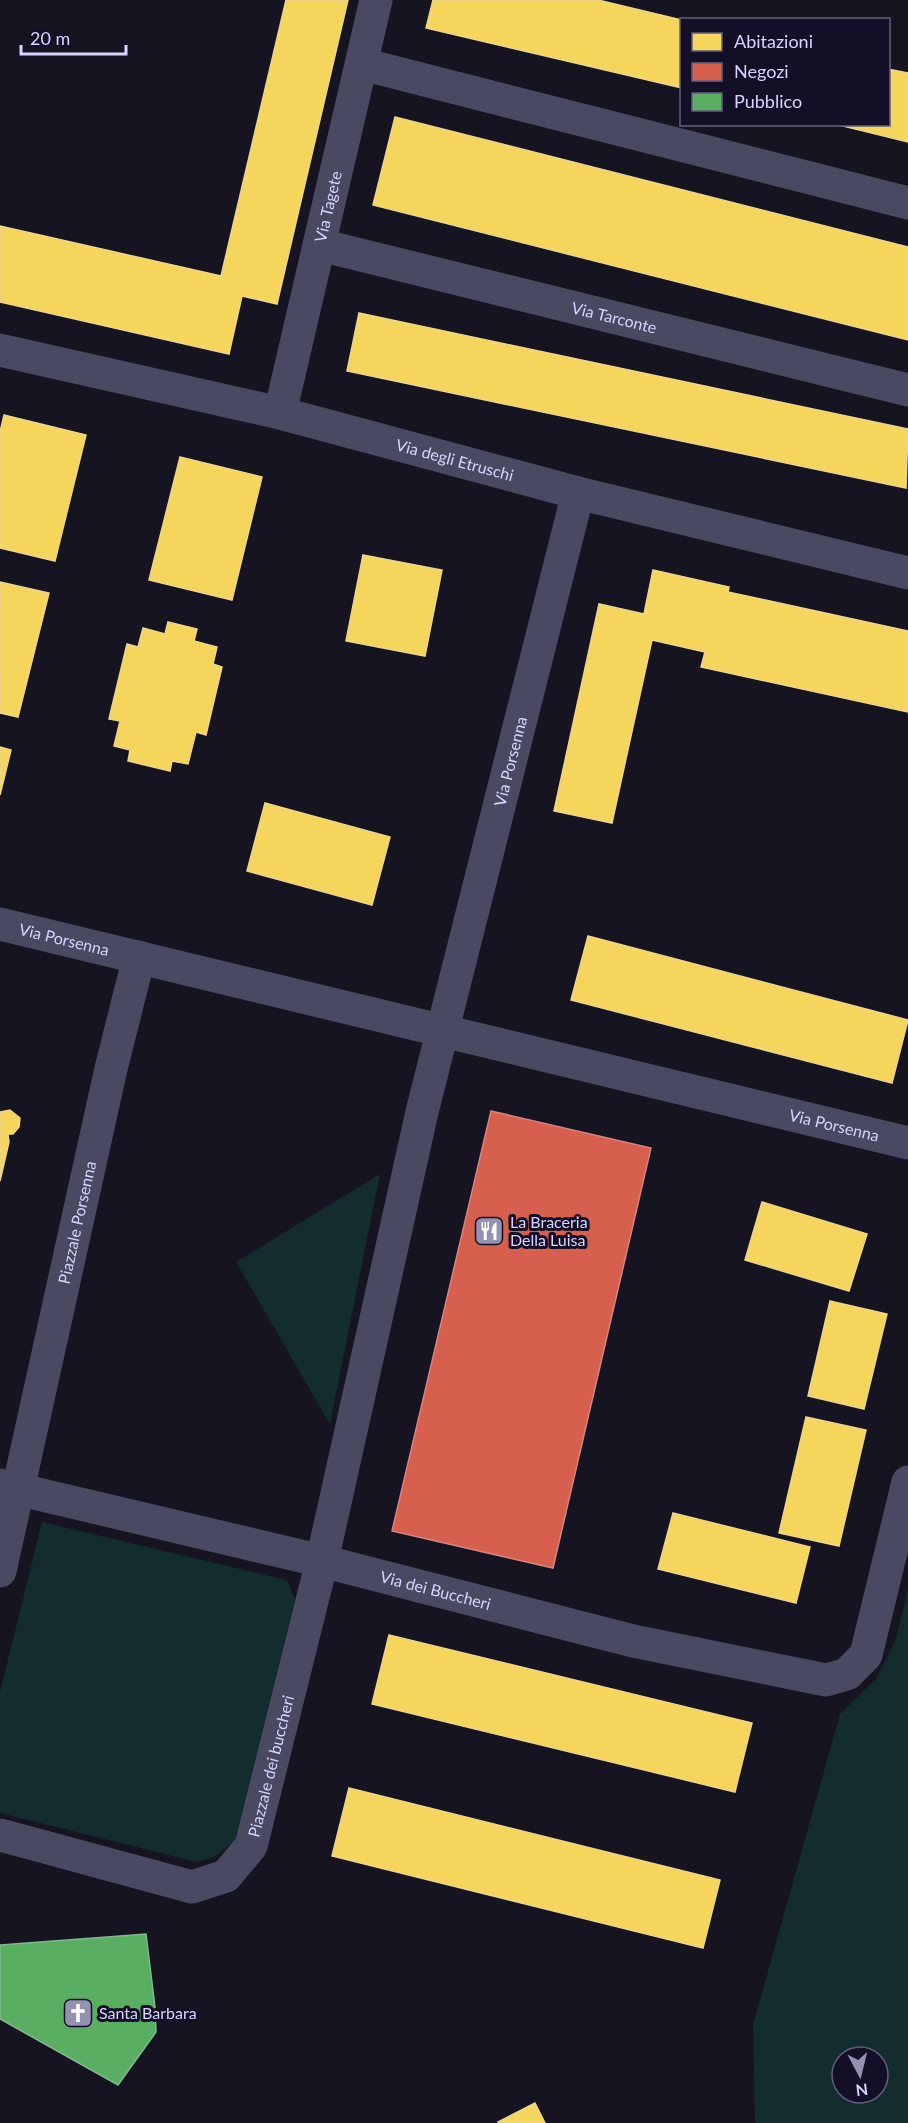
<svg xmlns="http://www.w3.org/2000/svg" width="908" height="2123" font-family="Lato,sans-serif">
<rect width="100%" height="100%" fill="#161421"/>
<!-- green -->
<path fill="#132c2d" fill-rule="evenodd" d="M380,1174L330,1424L236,1262Z
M42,1522L287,1580L295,1599L237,1840L214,1857L197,1862L0,1813V1692Z
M908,1588V2123H755L753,2025L840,1714L876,1679L896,1639ZM842,2057H878V2093H842Z"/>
<!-- homes -->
<path fill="#f6d55c" stroke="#edd58d" stroke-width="1.5" d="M286,0H348L277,304L242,296L229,354L0,302V226L221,276Z
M433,0H598L682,20V88L426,28Z
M888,69L908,73V142L835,124H888Z
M395,117L908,247V340L373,205Z
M359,313L908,429L906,488L347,371Z
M4,415L86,435L55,561L0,548V432Z
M180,457L262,477L232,600L149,580Z
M363,555L442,570L425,656L346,641Z
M653,570L729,587L728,592L908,631V712L701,667L705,652L652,640L612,823L554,811L599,604L644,614Z
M0,582L49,593L18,717L0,713Z
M168,622L197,629L194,641L217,647L213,664L222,667L206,735L196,732L188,764L172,761L170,771L128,761L130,750L114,746L120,721L109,719L127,644L138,647L143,628L165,634Z
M0,747L11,750L0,795Z
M265,803L390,837L372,905L247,871Z
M588,936L908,1020L892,1083L571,1000Z
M10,1110L20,1118L19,1127L13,1134H8L9,1142L0,1181V1112Z
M762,1202L867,1234L849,1291L745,1260Z
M830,1301L887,1314L864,1409L808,1396Z
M806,1417L866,1430L839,1546L779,1533Z
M673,1513L810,1547L796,1603L658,1569Z
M389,1635L752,1723L735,1792L372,1704Z
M349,1788L720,1880L703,1948L332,1856Z
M535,2103L545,2123H499L498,2122Z"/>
<!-- shops -->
<path fill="#d6604d" stroke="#d78382" stroke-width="1.5" d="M491,1111L651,1148L553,1568L392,1531Z"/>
<!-- public -->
<path fill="#5aae61" stroke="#80b990" stroke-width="1.5" d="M146,1934L155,2007L156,2032L118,2085L0,2019V1945Z"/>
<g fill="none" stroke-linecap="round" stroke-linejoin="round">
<!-- street -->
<g stroke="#4a4962" stroke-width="33">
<path d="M362,64L908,203"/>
<path id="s1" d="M320,245L908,390"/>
<path id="s2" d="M0,350L280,413L578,493L908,573"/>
<path id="s3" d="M280,413L376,0"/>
<path id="s4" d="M0,924L908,1143"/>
<path id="s5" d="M0,1485L322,1561L633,1641L826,1680L847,1674L866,1655L908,1482"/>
<path id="s6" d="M0,1571L110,1073L139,957"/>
<path id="s7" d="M0,1835L192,1887L226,1876L251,1846L322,1561L422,1112L578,493"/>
</g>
</g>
<!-- icons -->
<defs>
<g id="restaurant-square" transform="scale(1.5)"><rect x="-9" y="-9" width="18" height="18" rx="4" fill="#9591b1" stroke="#130f26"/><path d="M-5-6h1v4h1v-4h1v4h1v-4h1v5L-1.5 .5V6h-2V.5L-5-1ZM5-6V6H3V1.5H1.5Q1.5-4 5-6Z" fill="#fff"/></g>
<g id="church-square" transform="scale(1.5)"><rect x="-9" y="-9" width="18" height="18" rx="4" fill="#9591b1" stroke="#130f26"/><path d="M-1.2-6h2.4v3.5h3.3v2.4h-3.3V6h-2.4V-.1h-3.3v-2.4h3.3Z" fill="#fff"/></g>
</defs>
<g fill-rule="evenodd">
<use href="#restaurant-square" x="489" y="1231"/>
<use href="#church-square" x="78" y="2013"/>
</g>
<g text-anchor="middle" stroke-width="6" stroke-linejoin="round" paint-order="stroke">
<!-- street labels -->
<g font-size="16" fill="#d9d4ff" stroke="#130f26">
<text dy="6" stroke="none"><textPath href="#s3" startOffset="212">Via Tagete</textPath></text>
<text dy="6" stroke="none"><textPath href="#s1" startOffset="303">Via Tarconte</textPath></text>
<text dy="6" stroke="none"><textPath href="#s2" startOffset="468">Via degli Etruschi</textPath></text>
<text dy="6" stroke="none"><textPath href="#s7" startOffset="1389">Via Porsenna</textPath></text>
<text dy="6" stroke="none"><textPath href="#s4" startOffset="66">Via Porsenna</textPath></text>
<text dy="6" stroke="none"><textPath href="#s4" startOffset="858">Via Porsenna</textPath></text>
<text dy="6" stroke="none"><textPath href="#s6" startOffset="357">Piazzale Porsenna</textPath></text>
<text dy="6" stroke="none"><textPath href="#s5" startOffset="448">Via dei Buccheri</textPath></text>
<text dy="6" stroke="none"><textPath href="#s7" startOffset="356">Piazzale dei buccheri</textPath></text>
</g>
<!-- poi labels -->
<g font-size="16" fill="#d9d4ff" stroke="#130f26" text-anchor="start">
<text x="510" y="1228">La Braceria<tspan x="510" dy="18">Della Luisa</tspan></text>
<text x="99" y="2019">Santa Barbara</text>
</g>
</g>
<!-- legend -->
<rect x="680" y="18" width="210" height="108" fill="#130f26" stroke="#625e7d" stroke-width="1.5"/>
<rect x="692" y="33" width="30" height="18" fill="#f6d55c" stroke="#625e7d" stroke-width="1.5"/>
<text x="734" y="48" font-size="18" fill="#d9d4ff">Abitazioni</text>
<rect x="692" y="63" width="30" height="18" fill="#d6604d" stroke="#625e7d" stroke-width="1.5"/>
<text x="734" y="78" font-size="18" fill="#d9d4ff">Negozi</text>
<rect x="692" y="93" width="30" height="18" fill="#5aae61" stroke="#625e7d" stroke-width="1.5"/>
<text x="734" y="108" font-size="18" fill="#d9d4ff">Pubblico</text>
<!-- north arrow -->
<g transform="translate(860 2075) rotate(173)"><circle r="28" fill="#130f26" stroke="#625e7d" stroke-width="1.5"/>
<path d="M0-4.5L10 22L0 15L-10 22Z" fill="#9591b1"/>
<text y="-9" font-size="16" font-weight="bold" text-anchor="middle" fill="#d9d4ff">N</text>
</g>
<!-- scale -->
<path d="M21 45v9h105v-9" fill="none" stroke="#d9d4ff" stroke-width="3"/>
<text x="30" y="45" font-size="18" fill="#d9d4ff" stroke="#130f26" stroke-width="4.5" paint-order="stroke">20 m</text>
</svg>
